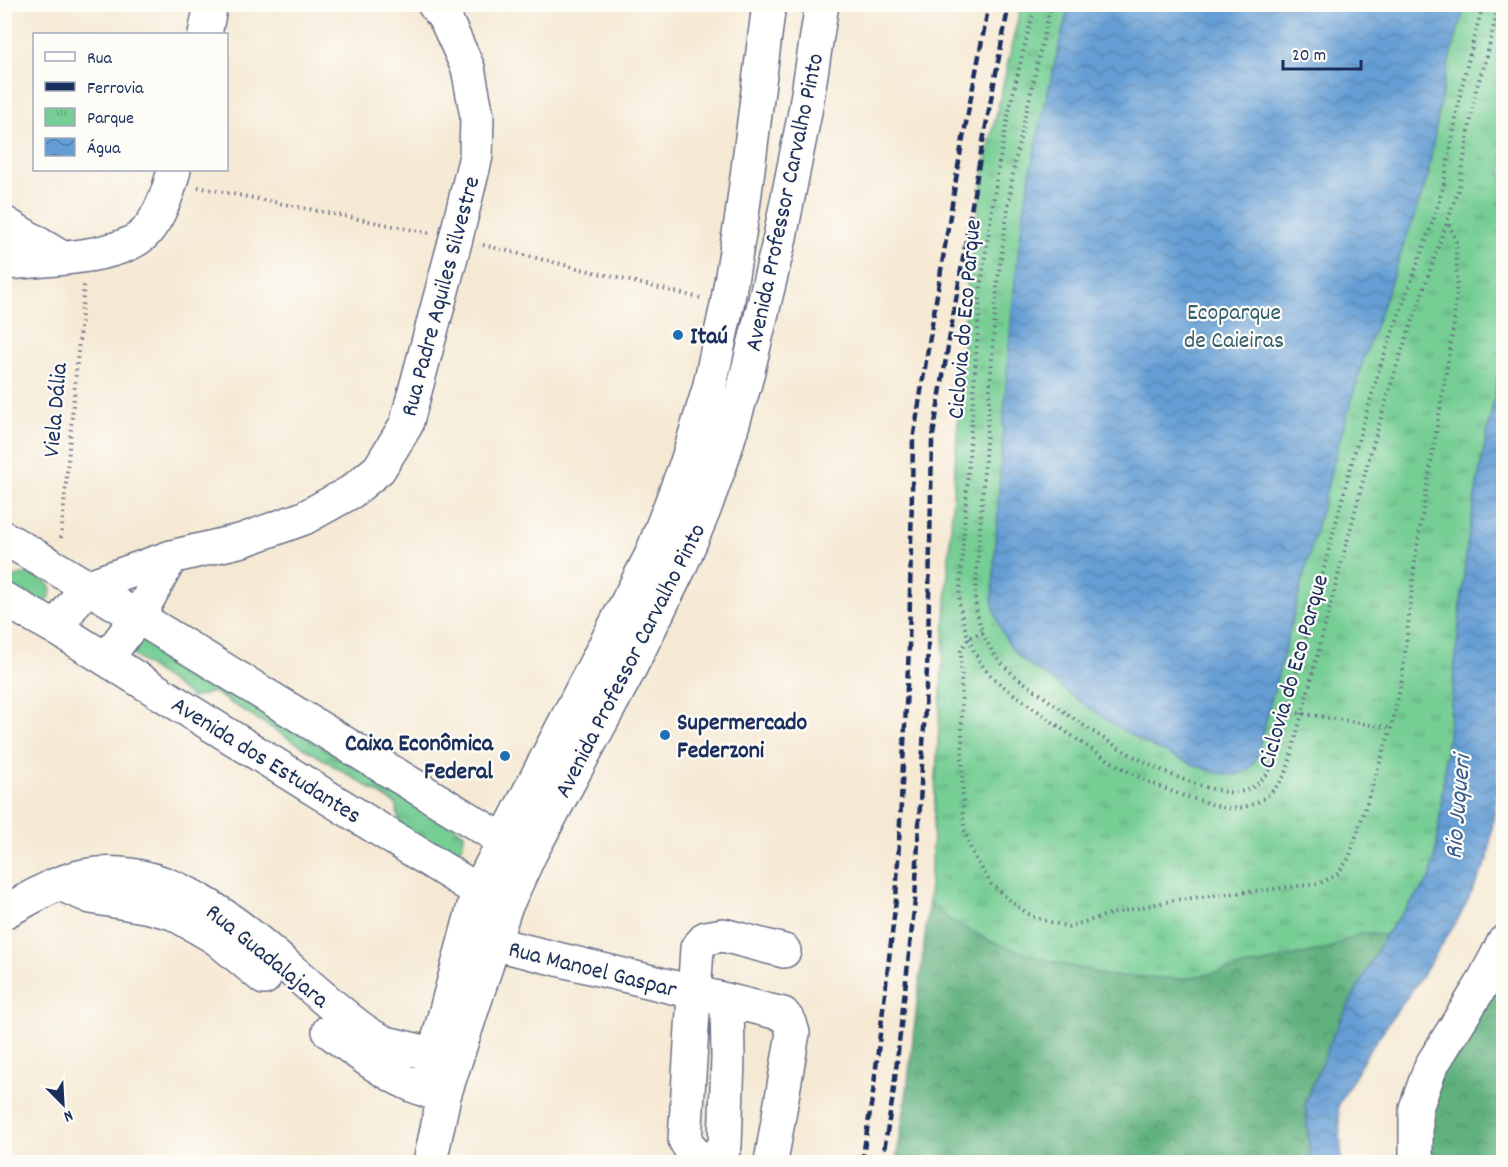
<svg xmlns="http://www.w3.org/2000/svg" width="1508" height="1167" font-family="Dekko,sans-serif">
<defs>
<pattern id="forest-crowns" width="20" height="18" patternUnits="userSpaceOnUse" patternTransform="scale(1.5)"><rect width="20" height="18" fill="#60b17e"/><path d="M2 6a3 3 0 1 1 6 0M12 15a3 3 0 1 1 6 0" fill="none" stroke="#4e906a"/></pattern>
<pattern id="park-tufts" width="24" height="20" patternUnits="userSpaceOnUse" patternTransform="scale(1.5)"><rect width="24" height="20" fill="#76ce94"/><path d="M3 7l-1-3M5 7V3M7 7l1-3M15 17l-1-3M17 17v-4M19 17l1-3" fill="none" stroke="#60a87c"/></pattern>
<pattern id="water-waves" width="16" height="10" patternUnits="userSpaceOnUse" patternTransform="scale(1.5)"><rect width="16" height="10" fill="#659ed4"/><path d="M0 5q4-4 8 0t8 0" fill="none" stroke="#5281af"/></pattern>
</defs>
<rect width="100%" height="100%" fill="#fdfcf7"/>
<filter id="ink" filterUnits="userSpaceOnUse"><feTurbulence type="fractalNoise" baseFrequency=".0167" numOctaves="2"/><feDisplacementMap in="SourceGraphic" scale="12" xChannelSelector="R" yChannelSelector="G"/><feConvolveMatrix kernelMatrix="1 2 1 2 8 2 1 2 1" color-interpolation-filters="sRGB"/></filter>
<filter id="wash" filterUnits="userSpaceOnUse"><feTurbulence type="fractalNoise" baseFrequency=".008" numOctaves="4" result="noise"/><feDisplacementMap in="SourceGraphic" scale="24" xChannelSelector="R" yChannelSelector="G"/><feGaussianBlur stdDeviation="1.35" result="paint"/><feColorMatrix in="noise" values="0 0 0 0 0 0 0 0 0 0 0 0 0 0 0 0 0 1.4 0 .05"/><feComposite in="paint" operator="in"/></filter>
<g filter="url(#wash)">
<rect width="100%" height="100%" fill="#f6e9d4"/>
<!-- forest -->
<path fill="url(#forest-crowns)" stroke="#3e706e" stroke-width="1.5" d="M929,902L952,921L988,940L1035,957L1106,975L1182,979L1264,963L1329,948L1362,933L1385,935L1334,1034L1305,1103L1311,1162H896L906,1098Z
M1503,967V1162H1431L1428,1110L1441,1071Z"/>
<!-- park -->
<path fill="url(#park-tufts)" stroke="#487e79" stroke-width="1.5" d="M1021,5H1503V353L1477,486L1467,546L1437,846L1430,879L1385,935L1362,933L1329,948L1264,963L1182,979L1106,975L1035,957L988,940L952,921L929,902L946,602L967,283L986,160Z
M30,572L48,583L51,588L50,597L41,605L5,589L4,573L13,578Z
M140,637L464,833C465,877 417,842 401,832L396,804L213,692L193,698L129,652Z"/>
<!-- water -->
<path fill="url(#water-waves)" stroke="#406699" stroke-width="1.5" d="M1069,5H1465L1444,81L1427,180L1364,358L1337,449L1256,759C1251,768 1245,774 1235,775C1222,776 1206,769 1195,765C1140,745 1099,716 1053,681C1041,672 1026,664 1016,653C1002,638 996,619 992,599C1001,477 1005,354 1021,232C1031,155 1051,80 1069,5Z
M1503,353L1504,651L1500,693L1496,799L1488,859L1460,916L1424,973L1368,1052L1338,1106L1342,1162H1311L1305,1103L1334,1034L1385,935L1430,879L1437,846L1467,546L1477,486Z"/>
</g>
<g filter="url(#ink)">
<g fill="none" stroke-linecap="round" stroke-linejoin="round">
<!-- minor casing -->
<g stroke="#687087" stroke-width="36">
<path id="minor" d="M205,34L211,4
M4,223L62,258
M4,263C39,260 122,259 146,232C160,216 169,190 174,170
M4,538C49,563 93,591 138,617L503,840L523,850
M4,599L56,628L496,902
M56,628L86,587L171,557L243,540L304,518L351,492L379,469L406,425L456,238L476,156L477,116L468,68L446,20L434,4
M106,659L138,617L171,557
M60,884L91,897L150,907L173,913L216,938L264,978
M4,912C28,900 53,883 79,877C194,851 286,977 370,1035L386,1043L454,1059
M492,943L783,1014L790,1023L793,1033L771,1162
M727,1000L728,1057L725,1146C709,1167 696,1160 685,1140L697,948L706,938L723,935L784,951
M329,1031C365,1059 399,1085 444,1096
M426,1085L478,891L651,556L687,462L709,389L727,305L742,216L769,4
M430,1162L444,1096L505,908L530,854L627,674L679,569L704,510L721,463L745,383L779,242L805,112L822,4
M1418,1162L1416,1158V1108L1431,1066L1481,986L1504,942"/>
</g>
<!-- path -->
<path stroke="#687087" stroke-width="4" stroke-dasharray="1.5 4.5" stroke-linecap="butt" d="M1035,4L1011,101L999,163L981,284L959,601C963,625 970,649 985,669C999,685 1018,697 1035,709C1086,747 1136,783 1198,800C1211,804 1224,809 1238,808C1261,805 1276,791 1287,771L1369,458L1396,368L1459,188L1476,89L1486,60L1499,4
M1051,4L1014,166L997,286L975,600C978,622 984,642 998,659C1010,674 1028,685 1044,697C1091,732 1137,763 1193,783C1207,787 1223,794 1237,792C1254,790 1264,780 1272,766L1354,454L1381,364L1434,218L1444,184L1462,85L1483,4
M198,187L429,233
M483,245L700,298
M61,538L84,285
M983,632L968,638L961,651L963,817L966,835L972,852L991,884L1018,907L1033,917L1068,927L1111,914L1174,900L1318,884L1337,875L1349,858L1391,728L1402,680L1416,553L1454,324L1457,282L1456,241L1449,224
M1286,711L1391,728"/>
<!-- minor -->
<use href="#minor" stroke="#fff" stroke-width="33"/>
<!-- rail -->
<path stroke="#1b2f5e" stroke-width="4.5" stroke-dasharray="9 4.5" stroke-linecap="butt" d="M862,1162L873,1093L896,900L909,648L913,440L961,149L989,4
M882,1162L893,1096L915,901L928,649L932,441L981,152L1009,4"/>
</g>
</g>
<!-- markers -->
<g fill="#1f6fb2" stroke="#fdfcf7" stroke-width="2">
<circle cx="678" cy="335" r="6"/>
<circle cx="665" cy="735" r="6"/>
<circle cx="505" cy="756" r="6"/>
</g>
<g text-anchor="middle" stroke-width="4.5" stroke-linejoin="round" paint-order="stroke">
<!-- street labels -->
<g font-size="24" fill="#1b2f5e" stroke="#fdfcf7">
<text transform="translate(783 202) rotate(-78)" y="8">Avenida Professor Carvalho Pinto</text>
<text transform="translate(439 296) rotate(-75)" y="8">Rua Padre Aquiles Silvestre</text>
<text transform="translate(963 319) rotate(-85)" y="8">Ciclovia do Eco Parque</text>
<text transform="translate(54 410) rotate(-85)" y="8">Viela Dália</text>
<text transform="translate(629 660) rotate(-63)" y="8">Avenida Professor Carvalho Pinto</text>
<text transform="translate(1292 671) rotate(-74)" y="8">Ciclovia do Eco Parque</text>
<text transform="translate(267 759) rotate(32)" y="8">Avenida dos Estudantes</text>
<text transform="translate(268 955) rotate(39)" y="8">Rua Guadalajara</text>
<text transform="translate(593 968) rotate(14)" y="8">Rua Manoel Gaspar</text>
</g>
<!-- park labels -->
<g font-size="24" fill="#365f6e" stroke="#fdfcf7">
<text x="1234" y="319">Ecoparque<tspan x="1234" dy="28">de Caieiras</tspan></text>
</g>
<!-- poi labels -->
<g font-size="24" font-weight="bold" fill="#1b2f5e" stroke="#fdfcf7" text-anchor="start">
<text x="690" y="343">Itaú</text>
<text x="677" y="729">Supermercado<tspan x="677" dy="28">Federzoni</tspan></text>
<text x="493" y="750" text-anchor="end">Caixa Econômica<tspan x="493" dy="28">Federal</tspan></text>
</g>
<!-- water labels -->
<g font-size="26" font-style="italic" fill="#395b8d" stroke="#fdfcf7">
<text transform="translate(1456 807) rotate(-85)" y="9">Rio Juqueri</text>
</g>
</g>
<!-- margin -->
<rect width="1508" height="1167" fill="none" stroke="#fdfcf7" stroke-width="24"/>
<!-- legend -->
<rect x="33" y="33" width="195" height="138" fill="#fdfcf7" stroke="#a3aaba" stroke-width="1.5"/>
<rect x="45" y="52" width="30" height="9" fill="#ffffff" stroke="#a3aaba" stroke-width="1.5"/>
<text x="87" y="63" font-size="18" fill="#1b2f5e">Rua</text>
<rect x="45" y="82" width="30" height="9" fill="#1b2f5e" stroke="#a3aaba" stroke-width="1.5"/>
<text x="87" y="93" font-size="18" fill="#1b2f5e">Ferrovia</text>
<rect x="45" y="108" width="30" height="18" fill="url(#park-tufts)" stroke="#a3aaba" stroke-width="1.5"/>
<text x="87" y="123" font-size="18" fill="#1b2f5e">Parque</text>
<rect x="45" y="138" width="30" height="18" fill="url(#water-waves)" stroke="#a3aaba" stroke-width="1.5"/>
<text x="87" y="153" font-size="18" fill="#1b2f5e">Água</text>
<!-- north arrow -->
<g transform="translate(63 1104) rotate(156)" stroke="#fdfcf7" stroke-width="4.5" paint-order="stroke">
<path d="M0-4.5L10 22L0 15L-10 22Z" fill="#1b2f5e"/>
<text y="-9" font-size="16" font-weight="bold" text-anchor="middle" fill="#1b2f5e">N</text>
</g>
<!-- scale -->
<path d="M1283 60v9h78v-9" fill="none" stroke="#1b2f5e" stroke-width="3"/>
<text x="1292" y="60" font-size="18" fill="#1b2f5e" stroke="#fdfcf7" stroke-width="4.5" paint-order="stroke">20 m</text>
</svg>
